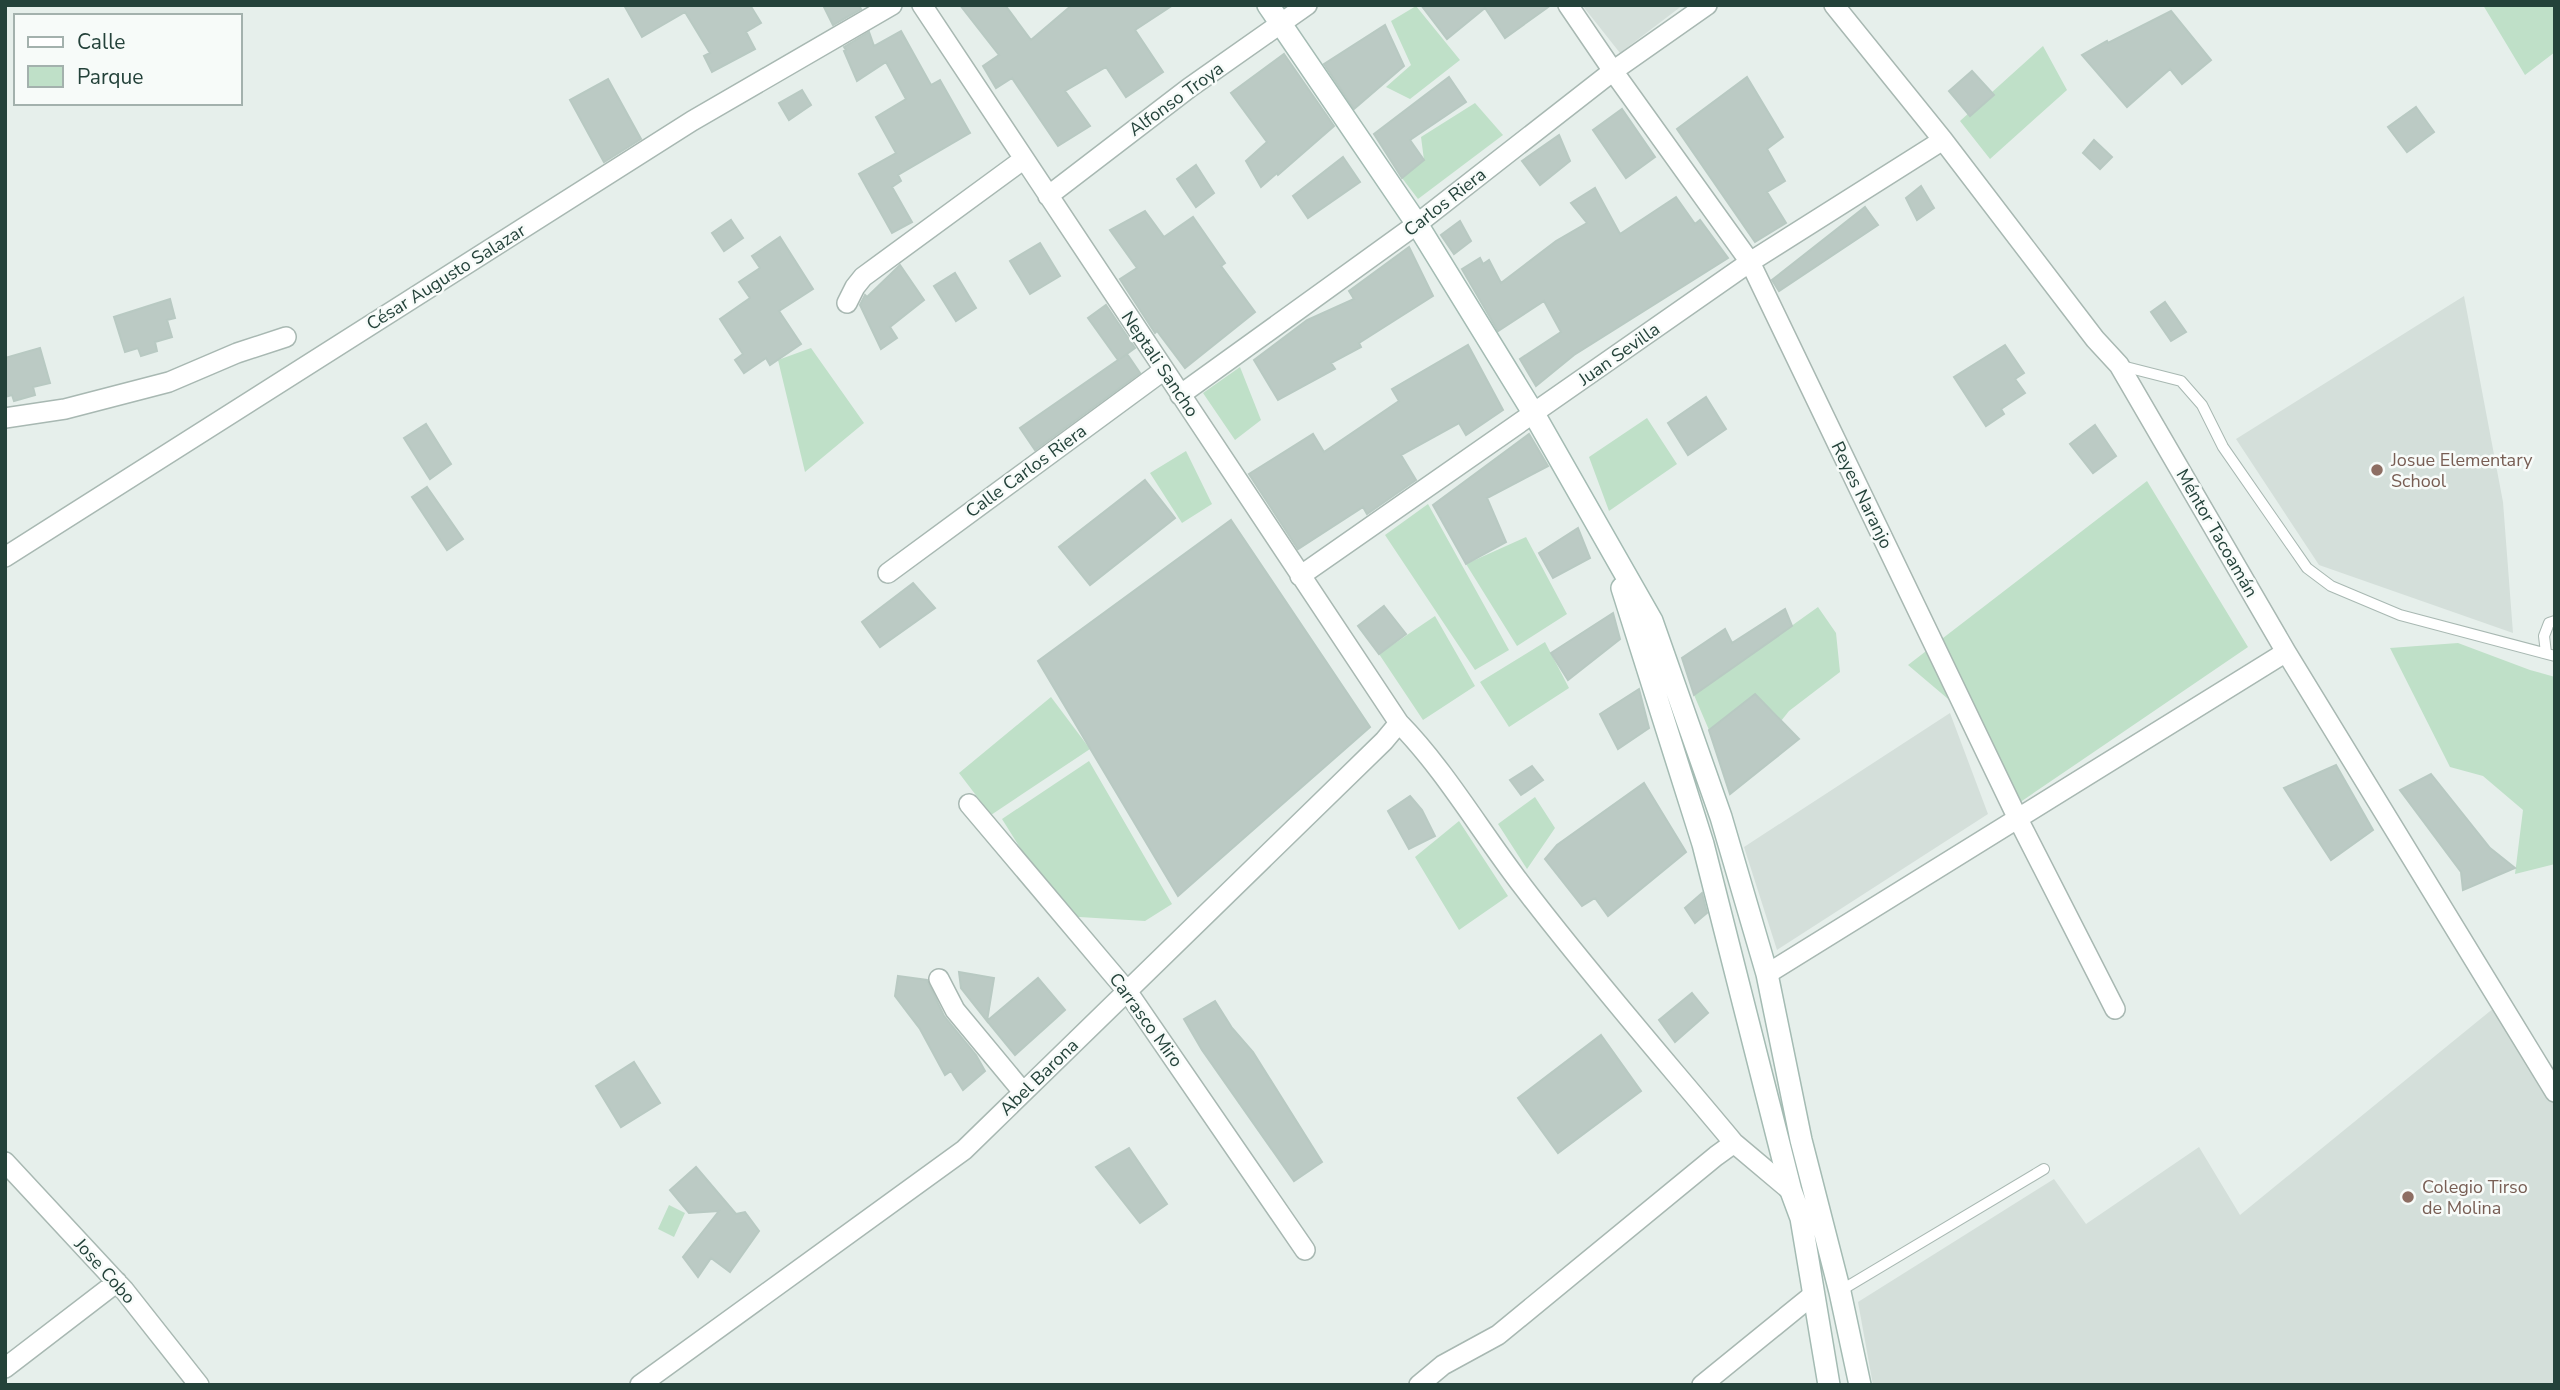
<svg xmlns="http://www.w3.org/2000/svg" width="2560" height="1390" font-family="'Nunito Sans',sans-serif">
<rect width="100%" height="100%" fill="#e6efeb"/>
<!-- built -->
<path fill="#d4dfda" d="M1582,5H1683L1620,53Z
M2464,296L2503,502L2513,633L2319,565L2236,439Z
M1950,713L1988,814L1777,950L1744,847Z
M2500,1003L2555,1092V1385H1873L1858,1302L2054,1179L2086,1224L2199,1147L2240,1215Z"/>
<!-- green -->
<path fill="#bfe0c8" d="M2483,5H2555V52L2525,75Z
M1416,6L1460,60L1410,99L1386,87L1411,65L1391,21Z
M2043,46L2067,90L1990,159L1960,121Z
M1475,103L1503,135L1418,199L1402,178L1424,160L1421,137Z
M811,348L864,423L805,472L778,360Z
M1240,367L1261,420L1235,440L1203,393Z
M1647,418L1677,464L1609,511L1589,457Z
M1186,451L1212,504L1182,523L1150,473Z
M2147,481L2248,647L2016,805L1980,726L1908,665Z
M1428,504L1509,650L1475,670L1385,535Z
M1526,537L1567,614L1517,646L1466,564Z
M1818,607L1836,633L1840,672L1789,711L1781,721L1755,695L1709,730L1694,695Z
M1435,616L1475,686L1423,720L1379,654Z
M1545,642L1569,688L1509,727L1480,682Z
M2458,643L2530,670L2555,677V864L2515,874L2523,810L2483,776L2450,767L2390,648Z
M1051,697L1090,749L991,815L959,773Z
M1089,761L1172,904L1145,921L1063,916L1002,819Z
M1535,797L1555,828L1527,869L1498,824Z
M1459,821L1508,896L1459,930L1415,857Z
M669,1205L685,1213L674,1237L658,1229Z"/>
<!-- building -->
<path fill="#bbcac4" stroke="#b8c9c2" stroke-width="2" d="M624,5H750L761,23L746,32L755,49L712,72L704,56L710,53L685,12L642,37Z
M823,5H859L861,9L833,25Z
M960,5H1005L1031,40L1072,5H1173L1135,30L1163,72L1126,97L1106,67L1065,91L1090,126L1058,146L1012,78L996,88L983,66L999,55Z
M1421,5H1551L1505,38L1485,8L1447,39Z
M2171,11L2211,60L2182,84L2170,69L2127,107L2082,55L2107,41L2108,43Z
M1385,25L1404,66L1354,109L1324,64Z
M901,31L931,85L940,80L970,133L898,175L901,181L892,187L912,222L892,233L859,174L896,153L876,117L906,99L886,62L857,81L844,51L846,50L844,47L869,32L874,46Z
M1284,54L1334,126L1278,175L1277,173L1261,187L1246,161L1267,142L1231,93Z
M1972,71L1994,95L1970,116L1949,91Z
M1449,77L1466,102L1410,140L1424,160L1402,178L1374,134Z
M1747,77L1783,137L1767,149L1785,181L1767,192L1786,223L1755,242L1677,129Z
M608,79L641,139L604,162L570,100Z
M802,90L811,105L789,120L779,103Z
M2416,107L2434,132L2407,152L2388,127Z
M1622,109L1655,157L1626,178L1593,130Z
M1559,135L1570,161L1540,185L1522,161Z
M2094,140L2112,157L2100,169L2083,153Z
M1343,157L1360,182L1308,218L1293,196Z
M1196,165L1214,193L1196,207L1177,179Z
M1921,186L1934,208L1917,220L1906,198Z
M1595,188L1620,234L1676,197L1695,224L1700,220L1728,258L1574,355L1536,386L1520,359L1561,332L1544,301L1498,331L1462,269L1480,258L1483,264L1489,260L1501,283L1556,241L1587,223L1571,203Z
M1865,207L1878,225L1779,291L1772,280Z
M1145,211L1164,237L1193,217L1225,263L1221,266L1255,312L1185,368L1157,331L1155,333L1120,279L1137,268L1110,230Z
M731,220L743,238L724,251L712,233Z
M1460,221L1471,241L1454,254L1441,235Z
M780,237L813,289L779,311L801,344L770,365L766,358L744,373L735,360L743,354L720,319L750,298L739,282L760,268L752,256Z
M1040,243L1060,276L1030,294L1010,261Z
M1409,247L1433,296L1359,343L1361,347L1331,363L1335,369L1278,400L1254,360L1307,320L1354,299L1349,291Z
M900,265L924,300L890,327L897,338L881,349L860,305L865,295L867,297Z
M955,273L976,308L956,321L934,286Z
M170,299L175,318L167,320L172,337L155,342L157,351L141,356L138,348L125,352L114,317Z
M2165,302L2186,332L2171,341L2151,312Z
M1106,305L1135,348L1120,359L1127,354L1140,373L1035,450L1020,428L1118,360L1088,318Z
M1468,345L1503,410L1466,435L1459,423L1401,455L1416,480L1367,514L1363,507L1298,549L1249,474L1313,434L1324,452L1399,401L1392,389Z
M2005,345L2024,373L2015,379L2025,393L2001,409L2004,414L1986,426L1954,377Z
M40,348L50,383L33,387L35,395L14,401L12,395L5,397V358Z
M1706,397L1726,429L1688,455L1668,423Z
M426,424L451,464L430,479L404,438Z
M2095,425L2116,456L2093,473L2070,444Z
M1529,434L1548,466L1487,498L1506,542L1466,564L1433,505Z
M1145,480L1175,518L1090,585L1059,547Z
M427,487L463,539L447,550L412,497Z
M1231,520L1370,727L1178,896L1038,661Z
M1578,528L1590,558L1553,578L1539,553Z
M913,583L935,608L880,647L862,622Z
M1384,606L1406,634L1379,654L1358,626Z
M1785,609L1792,626L1694,695L1682,658L1725,629L1732,643Z
M1613,613L1620,639L1568,680L1551,653Z
M1639,689L1649,728L1618,749L1600,714Z
M1755,694L1799,739L1730,794L1709,730Z
M2336,765L2373,830L2331,860L2284,788Z
M1532,766L1543,780L1521,795L1510,780Z
M2431,774L2490,848L2515,868L2463,890L2461,872L2400,790Z
M1644,783L1686,852L1608,916L1595,898L1582,906L1545,859L1557,845Z
M1410,796L1422,810L1435,836L1409,849L1388,811Z
M1702,893L1707,913L1695,923L1685,908Z
M959,972L994,978L987,1021L961,988Z
M898,976L927,980L944,1016L976,1055L985,1071L963,1090L951,1071L945,1075L920,1029L895,996Z
M1038,978L1065,1010L1015,1055L987,1021Z
M1692,993L1708,1013L1675,1042L1659,1020Z
M1215,1001L1232,1028L1253,1052L1322,1162L1294,1181L1202,1050L1184,1019Z
M1601,1035L1641,1091L1558,1153L1518,1098Z
M634,1062L660,1103L621,1127L596,1086Z
M1129,1148L1167,1204L1140,1223L1096,1167Z
M696,1167L736,1214L745,1212L759,1231L730,1272L711,1258L698,1277L683,1257L719,1211L689,1213L670,1190Z"/>
<g fill="none" stroke-linecap="round" stroke-linejoin="round">
<!-- lane casing -->
<g stroke="#a8b8b2" stroke-width="12">
<path id="lane" d="M2122,366L2181,381L2202,405L2223,447L2307,568L2331,586L2400,615L2555,656
M2546,653L2544,636L2549,623L2555,621
M1840,1291L2044,1169"/>
</g>
<!-- street casing -->
<g stroke="#a8b8b2" stroke-width="22">
<path id="street" d="M922,5L1399,723C1446,771 1482,834 1524,888C1591,976 1664,1059 1734,1143
M1568,5L1613,71L1750,262L2018,819L2115,1009
M1834,5L1943,140L2095,339L2119,365L2286,652L2555,1092
M1048,196L1189,88L1307,5
M847,303L855,287L863,277L1024,159
M1180,395L1417,224L1613,71L1707,5
M5,418L65,409L169,382L237,353L286,337
M5,557L692,121L892,5
M888,573L1164,370
M1300,576L1750,262L1943,140
M969,804L1127,991L1305,1250
M1767,974L2286,652
M939,979L955,1010L1023,1092
M5,1162L124,1290L199,1385
M5,1368L117,1282
M640,1385L964,1150L1384,741L1399,723
M1419,1385L1443,1365L1498,1335L1716,1156L1734,1143L1791,1191
M1702,1385L1814,1294"/>
</g>
<!-- secondary casing -->
<g stroke="#a4bbb3" stroke-width="24">
<path id="secondary" d="M1268,5L1417,224L1534,414L1652,621L1721,817L1767,974L1801,1140L1840,1292L1860,1385
M1622,588L1703,844L1791,1191L1801,1218L1829,1385"/>
</g>
<!-- lane -->
<use href="#lane" stroke="#fff" stroke-width="10"/>
<!-- street -->
<use href="#street" stroke="#fff" stroke-width="19"/>
<!-- secondary -->
<use href="#secondary" stroke="#fff" stroke-width="21"/>
</g>
<!-- markers -->
<g fill="#8d6e63" stroke="#f7fbf9" stroke-width="2.5">
<circle cx="2377" cy="470" r="7"/>
<circle cx="2408" cy="1197" r="7"/>
</g>
<g text-anchor="middle" stroke-width="5" stroke-linejoin="round" paint-order="stroke">
<!-- street labels -->
<g font-size="18" fill="#24423a" stroke="#f7fbf9">
<text transform="translate(1176 99) rotate(-36)" y="6">Alfonso Troya</text>
<text transform="translate(1445 202) rotate(-38)" y="6">Carlos Riera</text>
<text transform="translate(446 277) rotate(-32)" y="6">César Augusto Salazar</text>
<text transform="translate(1619 354) rotate(-35)" y="6">Juan Sevilla</text>
<text transform="translate(1160 364) rotate(56)" y="6">Neptali Sancho</text>
<text transform="translate(1026 471) rotate(-36)" y="6">Calle Carlos Riera</text>
<text transform="translate(1862 495) rotate(64)" y="6">Reyes Naranjo</text>
<text transform="translate(2217 533) rotate(60)" y="6">Méntor Tacoamán</text>
<text transform="translate(1146 1020) rotate(54)" y="6">Carrasco Miro</text>
<text transform="translate(1039 1077) rotate(-44)" y="6">Abel Barona</text>
<text transform="translate(105 1271) rotate(48)" y="6">Jose Cobo</text>
</g>
<!-- education labels -->
<g font-size="18" fill="#785e54" stroke="#f7fbf9" text-anchor="start">
<text x="2391" y="466">Josue Elementary<tspan x="2391" dy="21">School</tspan></text>
<text x="2422" y="1193">Colegio Tirso<tspan x="2422" dy="21">de Molina</tspan></text>
</g>
</g>
<!-- border -->
<rect width="2560" height="1390" fill="none" stroke="#24423a" stroke-width="14"/>
<!-- legend -->
<rect x="14" y="14" width="228" height="91" fill="#f7fbf9" stroke="#a3b1ad" stroke-width="2"/>
<rect x="28" y="37" width="35" height="10" fill="#ffffff" stroke="#a3b1ad" stroke-width="2"/>
<text x="77" y="49" font-size="21" fill="#24423a">Calle</text>
<rect x="28" y="66" width="35" height="21" fill="#bfe0c8" stroke="#a3b1ad" stroke-width="2"/>
<text x="77" y="84" font-size="21" fill="#24423a">Parque</text>
</svg>
